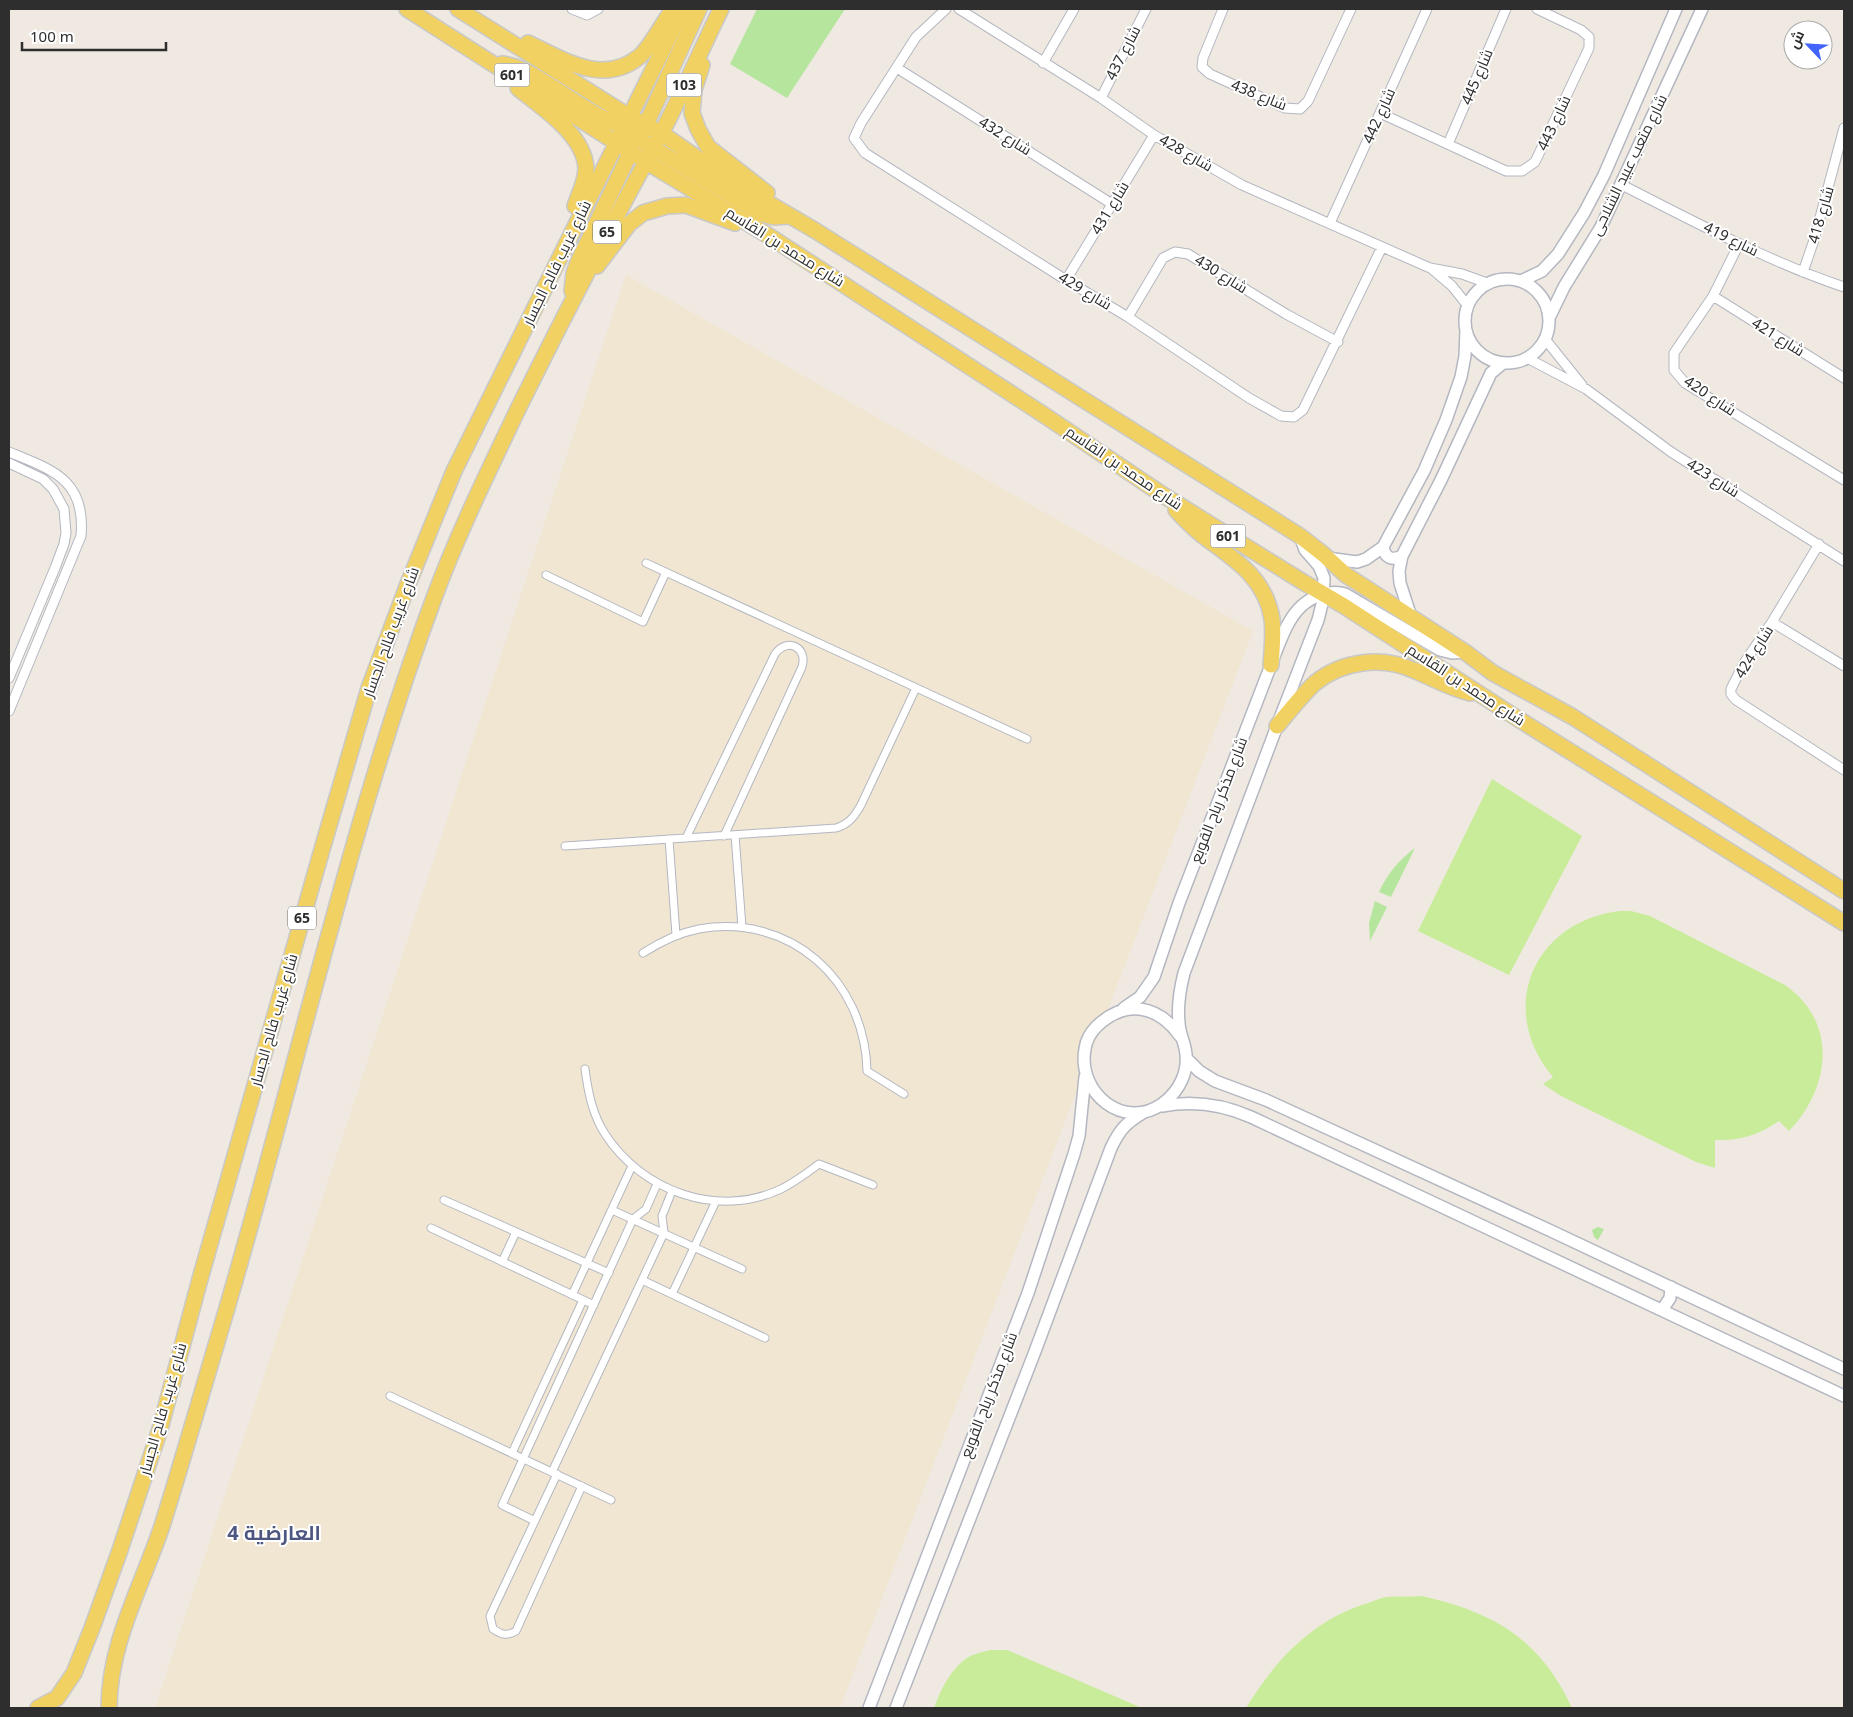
<svg xmlns="http://www.w3.org/2000/svg" width="1853" height="1717" font-family="'Noto Sans',Cairo,sans-serif">
<rect width="100%" height="100%" fill="#efe9e1"/>
<!-- education -->
<path fill="#f0e6d1" d="M626,275L1253,631L840,1708H155Z"/>
<!-- green -->
<path fill="#b6e59e" d="M757,9H845L787,98L730,64Z
M1415,848L1391,897L1379,892C1387,874 1399,860 1415,848Z
M1375,901L1387,907L1370,941L1369,923Z
M1598,1227L1604,1229L1598,1240L1594,1237L1592,1230Z"/>
<!-- pitch -->
<path fill="#c9ec9a" d="M1492,779L1582,836L1509,975L1418,931Z
M1620,911H1631L1650,916L1785,985C1838,1022 1831,1087 1789,1131L1779,1121C1759,1135 1739,1141 1715,1140V1168L1696,1162L1561,1096L1543,1084L1553,1077C1496,1010 1533,921 1620,911Z
M1421,1596C1494,1612 1540,1639 1572,1708H1246C1274,1662 1311,1621 1365,1604C1372,1602 1379,1598 1387,1597C1398,1596 1410,1597 1421,1596Z
M990,1650H1007L1142,1708H934C941,1689 950,1670 967,1658C973,1654 983,1652 990,1650Z"/>
<g fill="none" stroke-linecap="round" stroke-linejoin="round">
<!-- pedestrian casing -->
<g stroke="#b4b7c1" stroke-width="9">
<path id="pedestrian" d="M646,563L1027,739
M546,575L643,622L666,572
M735,835L742,927
M686,838L775,654C787,637 808,647 802,667L724,836
M669,839L676,935
M565,846L836,828C849,824 854,817 861,805L916,688
M643,953C660,942 678,933 699,929C790,913 865,980 867,1071L904,1094
M585,1069C588,1091 592,1114 605,1134C642,1191 717,1219 781,1189C795,1182 807,1173 819,1164L873,1185
M444,1200L609,1273
M612,1210L742,1269
M431,1228L594,1305
M502,1262L516,1232
M642,1280L765,1338
M672,1294L716,1201
M572,1295L632,1166
M390,1396L611,1500
M512,1453L583,1300
M552,1472L664,1233L662,1216L672,1191
M557,1474L490,1616L493,1629C501,1634 506,1637 516,1631L582,1486
M535,1521L502,1505L633,1219L646,1209L657,1184"/>
</g>
<!-- minor casing -->
<g stroke="#b4b7c1" stroke-width="11">
<path id="minor" d="M572,9L587,15L598,9
M946,9L916,37L861,123L854,138L865,153L1066,280L1128,317L1249,398L1281,416L1294,417L1303,410L1382,247
M959,9L1101,98L1154,135L1242,185L1430,268L1462,274L1487,283
M1223,9L1203,58L1202,67L1210,74L1285,108L1300,109L1308,101L1351,9
M1043,63L1074,9
M897,68L1112,204
M1101,98L1146,9
M1380,113L1506,171H1522L1535,162L1589,48V37L1581,30L1537,9
M1448,144L1506,9
M1622,185C1695,222 1767,261 1844,287
M1330,223L1427,9
M1739,244L1713,296L1674,353V370L1685,383L1844,480
M1432,269L1452,286L1468,306
M1803,272L1814,240L1844,128
M1066,280L1154,135
M1713,296L1844,378
M1128,317L1163,258L1175,252L1188,254L1286,314L1338,342
M1545,339L1582,385
M1527,358L1586,389L1671,452L1844,561
M9,452C53,470 86,480 81,536L9,711
M9,463L43,479L53,489L64,509L66,533L64,544L55,568L9,678
M1819,544L1772,622L1744,663L1731,689V694L1736,700L1844,770
M1772,622L1844,666"/>
</g>
<!-- tertiary casing -->
<g stroke="#b4b7c1" stroke-width="14">
<path id="tertiary" d="M1465 321a42 42 0 1 1 84 0a42 42 0 1 1-84 0Z
M1521,281L1542,271L1558,254L1584,213L1604,175L1676,9
M1549,318L1564,287L1601,227L1702,9
M1383,547C1385,558 1392,561 1402,556
M1327,558L1357,562L1366,559L1383,547L1424,471L1446,420L1461,377L1465,356L1466,330
M1411,617L1400,583L1399,571L1402,556L1441,480L1491,373L1503,363
M1124,1008L1140,997L1154,977L1179,903L1271,665C1281,639 1291,602 1322,595C1330,593 1336,591 1345,594L1440,650L1452,653L1465,652
M1180,1036C1158,1005 1126,999 1097,1026C1091,1032 1086,1041 1085,1049C1077,1093 1124,1131 1162,1104C1180,1091 1190,1070 1185,1048C1183,1039 1179,1031 1179,1022C1177,1005 1180,989 1184,973L1277,726L1318,620L1323,600L1324,578L1319,566L1305,550L1300,536
M1186,1058L1199,1071L1215,1081L1266,1100L1549,1230L1844,1369
M1162,1106C1194,1100 1222,1104 1251,1117L1844,1396
M1662,1310L1670,1298L1671,1287
M869,1708L1028,1293L1074,1154L1079,1136L1085,1077
M896,1708L1034,1354L1111,1148C1120,1129 1126,1123 1144,1112"/>
</g>
<!-- primary casing -->
<g stroke="#c9c9c9" stroke-width="18">
<path id="primary" d="M407,9L645,161L769,236L1044,415L1163,495L1303,582L1344,606L1512,715L1844,923
M458,9L630,117L661,133L727,179L816,231L1300,536L1323,554L1346,575L1465,652L1493,673L1573,717L1844,891
M528,43C562,59 604,87 640,56C649,49 665,20 673,9
M502,64C518,66 531,73 544,82C571,98 602,123 633,129
M702,65L694,90L692,113L698,129L708,147L767,193
M518,88C542,108 584,134 586,168C586,181 579,194 575,206
M642,133L699,9
M645,143L762,214L774,217L789,216
M597,266L629,224L643,213L667,206L686,205L735,223
M572,291L574,273L579,260L631,151L634,134L630,117
M1176,510C1186,521 1197,532 1210,541C1239,562 1266,581 1272,619C1274,634 1272,650 1271,665
M1277,726C1289,712 1301,696 1315,683C1342,661 1381,656 1413,670C1433,678 1449,688 1470,693
M38,1708L57,1698L74,1673L92,1628L120,1550L160,1429L200,1279L323,846L369,688L408,584L454,471L683,9
M109,1708C109,1643 142,1586 162,1526C183,1459 202,1392 222,1325C294,1083 346,835 434,598C458,533 489,470 519,407C565,314 612,223 662,132C683,92 701,50 721,9"/>
</g>
<!-- pedestrian -->
<use href="#pedestrian" stroke="#fff" stroke-width="7"/>
<!-- minor -->
<use href="#minor" stroke="#fff" stroke-width="9"/>
<!-- tertiary -->
<use href="#tertiary" stroke="#fff" stroke-width="11"/>
<!-- primary -->
<use href="#primary" stroke="#f2d163" stroke-width="15"/>
</g>
<g text-anchor="middle" stroke-width="4" stroke-linejoin="round" paint-order="stroke">
<!-- shield labels -->
<g fill="#fff" stroke="#6d6d6d" stroke-width="1">
<rect x="494.5" y="63.5" width="35" height="23" rx="4"/>
<rect x="666.5" y="73.5" width="35" height="23" rx="4"/>
<rect x="593" y="220.5" width="28" height="23" rx="4"/>
<rect x="1210.5" y="524.5" width="35" height="23" rx="4"/>
<rect x="288" y="906.5" width="28" height="23" rx="4"/>
</g>
<g font-size="14" font-weight="bold" fill="#2e2e2e">
<text x="512" y="80">601</text>
<text x="684" y="90">103</text>
<text x="607" y="237">65</text>
<text x="1228" y="541">601</text>
<text x="302" y="923">65</text>
</g>
<!-- street labels -->
<g font-size="15" fill="#2e2e2e" stroke="#fff">
<text transform="translate(1123 53) rotate(-63)" y="5">شارع 437</text>
<text transform="translate(1477 77) rotate(-67)" y="5">شارع 445</text>
<text transform="translate(1259 95) rotate(22)" y="5">شارع 438</text>
<text transform="translate(1379 116) rotate(-66)" y="5">شارع 442</text>
<text transform="translate(1554 123) rotate(-65)" y="5">شارع 443</text>
<text transform="translate(1005 136) rotate(32)" y="5">شارع 432</text>
<text transform="translate(1186 153) rotate(30)" y="5">شارع 428</text>
<text transform="translate(1629 165) rotate(-64)" y="5">شارع متعب عبيد الشلاحى</text>
<text transform="translate(1110 208) rotate(-59)" y="5">شارع 431</text>
<text transform="translate(1821 215) rotate(-74)" y="5">شارع 418</text>
<text transform="translate(1731 239) rotate(26)" y="5">شارع 419</text>
<text transform="translate(785 247) rotate(32)" y="5">شارع محمد بن القاسم</text>
<text transform="translate(557 263) rotate(-64)" y="5">شارع غريب فالح الجسار</text>
<text transform="translate(1221 274) rotate(32)" y="5">شارع 430</text>
<text transform="translate(1085 291) rotate(31)" y="5">شارع 429</text>
<text transform="translate(1778 337) rotate(32)" y="5">شارع 421</text>
<text transform="translate(1710 396) rotate(34)" y="5">شارع 420</text>
<text transform="translate(1124 468) rotate(34)" y="5">شارع محمد بن القاسم</text>
<text transform="translate(1713 478) rotate(32)" y="5">شارع 423</text>
<text transform="translate(391 632) rotate(-70)" y="5">شارع غريب فالح الجسار</text>
<text transform="translate(1754 652) rotate(-58)" y="5">شارع 424</text>
<text transform="translate(1466 685) rotate(33)" y="5">شارع محمد بن القاسم</text>
<text transform="translate(1219 800) rotate(-69)" y="5">شارع مذكر رباح القوبع</text>
<text transform="translate(274 1020) rotate(-74)" y="5">شارع غريب فالح الجسار</text>
<text transform="translate(989 1395) rotate(-69)" y="5">شارع مذكر رباح القوبع</text>
<text transform="translate(163 1409) rotate(-74)" y="5">شارع غريب فالح الجسار</text>
</g>
<!-- district labels -->
<g font-size="20" font-weight="bold" fill="#4d5680" stroke="#fff">
<text x="274" y="1540">العارضية 4</text>
</g>
</g>
<!-- border -->
<rect width="1853" height="1717" fill="none" stroke="#2e2e2e" stroke-width="20"/>
<!-- north arrow -->
<g transform="translate(1808 45) rotate(295)"><circle r="24" fill="#ffffff" stroke="#ababab"/>
<path d="M0-4L9 19L0 12L-9 19Z" fill="#4264fb"/>
<text y="-8" font-size="14" font-weight="bold" text-anchor="middle" fill="#2e2e2e">ش</text>
</g>
<!-- scale -->
<path d="M22 42v8h144v-8" fill="none" stroke="#2e2e2e" stroke-width="2.5"/>
<text x="30" y="42" font-size="15" fill="#2e2e2e" stroke="#ffffff" stroke-width="4" paint-order="stroke">100 m</text>
</svg>
